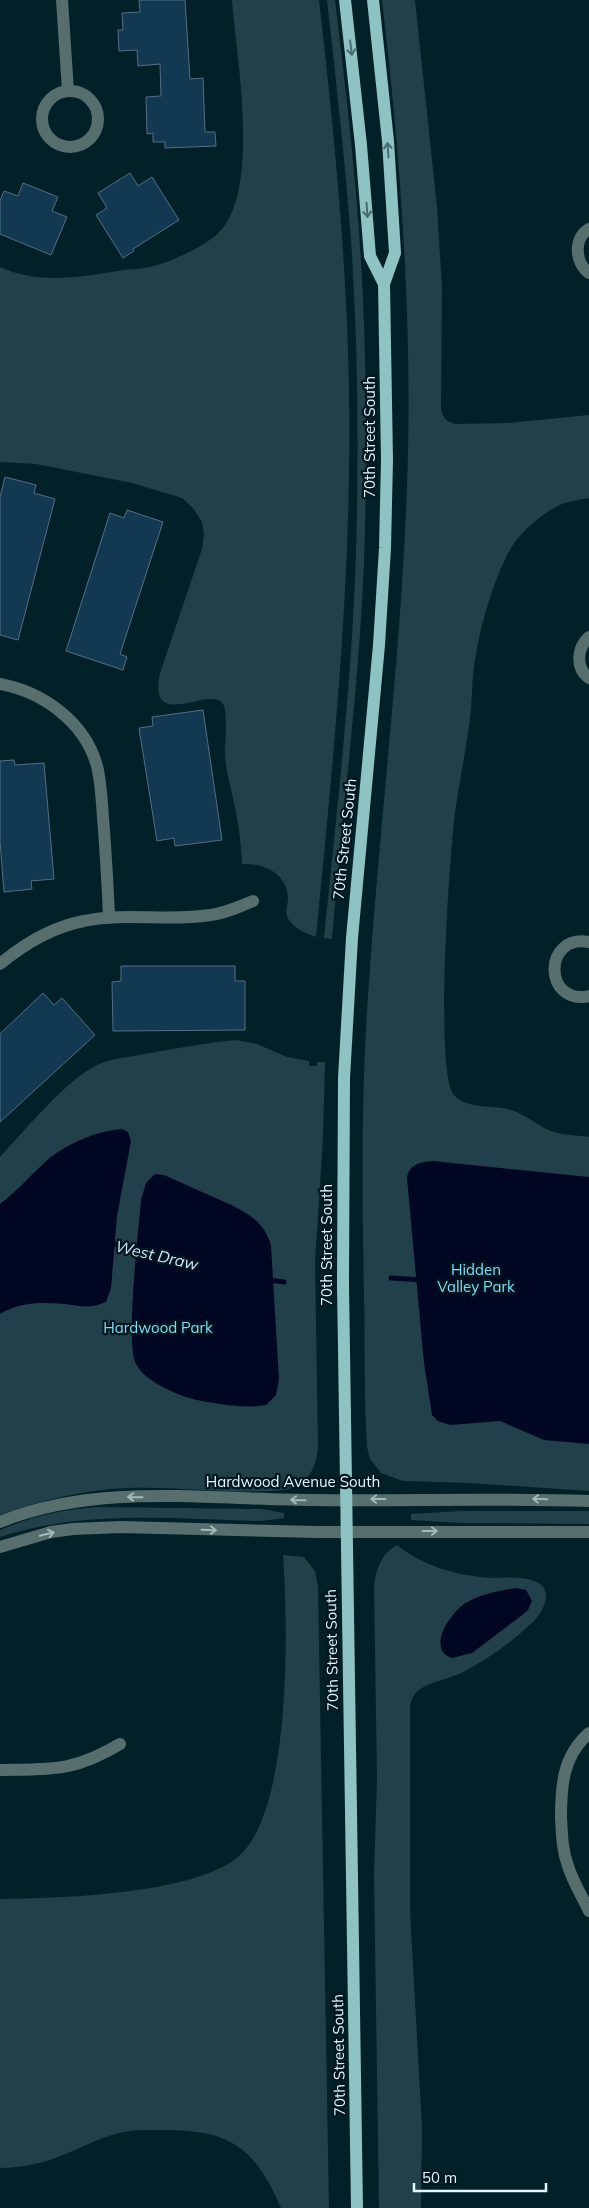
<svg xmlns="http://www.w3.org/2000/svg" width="589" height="2208" font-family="Mulish,sans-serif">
<rect width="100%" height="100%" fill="#022028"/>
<!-- green -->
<path fill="#21404a" d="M232,0H319C337,157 352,313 349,471C347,627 331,782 316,937C307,934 295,929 289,920C284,913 288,906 288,897C286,873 264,863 242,864C241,849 240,833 237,818C234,797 226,776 225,754C225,743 228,712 223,704C211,684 147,734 160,673L202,549L204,534L202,522L193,508L182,498L132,483L36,464L0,462V267C40,285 81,277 123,270C135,269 149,268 161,264C178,258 200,248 215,236C263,198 236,55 232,0Z
M327,0H335C347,100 359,201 363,302C367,388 367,475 364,562C359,688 342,813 332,939L324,938C337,809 352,681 356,552C359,448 358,344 351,240C345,160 336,80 327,0Z
M382,0H415L437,207L442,288L441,409C443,418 446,422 456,424L508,423L589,415V498C580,500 570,501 562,504C541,513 517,535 507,555C492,586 482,620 476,654C471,678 473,702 469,726C465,755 459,784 455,813C450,852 434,1072 454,1095C466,1109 491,1105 507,1109C522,1112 533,1122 546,1129C559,1135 575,1135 589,1137V1491L471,1483L403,1481L381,1473L370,1459L367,1447C364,1397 365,1345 364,1294C362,1195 361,1095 368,996C379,826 401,657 407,487C413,325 401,161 382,0Z
M236,1040L257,1044L287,1057L309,1061V1066H317V1062H325L323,1138L315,1262L318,1446C317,1468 307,1485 285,1490C233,1495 180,1486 127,1488C83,1490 42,1500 0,1515V1157C24,1131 66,1080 97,1065C112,1058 130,1057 145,1054C176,1048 206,1043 236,1040Z
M97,1507L262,1509L284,1513V1518L261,1521C173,1519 85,1509 0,1537V1530C30,1517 64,1509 97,1507Z
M460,1511H589V1524L463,1523L411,1520V1514Z
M397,1545C425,1567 458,1576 493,1578C505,1578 522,1576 534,1581C555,1588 544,1611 534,1621C513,1641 489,1659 463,1672C449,1679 433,1681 420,1689C414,1693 412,1699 410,1705V1910L422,2128L421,2208H379L374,1873L377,1779L374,1587C376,1569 381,1554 397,1545Z
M283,1555L304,1557L315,1571L318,1587L329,2208H281C255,2148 231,2130 165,2130C145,2130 127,2129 109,2136C93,2141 78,2149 63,2155C44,2163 21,2168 0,2168V1899C58,1898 195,1895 239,1856C292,1809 288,1623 283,1555Z"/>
<!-- water -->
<path fill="#010723" d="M122,1129L128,1132L131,1141L117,1216L111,1288L106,1302C91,1309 80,1306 64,1304C41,1302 20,1302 0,1314V1204C19,1190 33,1172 51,1157C71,1142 97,1131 122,1129Z
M433,1161L589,1177V1444L544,1440L500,1421L450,1425L438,1421L432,1415L424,1363L407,1178C409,1164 421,1162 433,1161Z
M155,1174L164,1175C180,1182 195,1189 211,1196C235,1207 264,1216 271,1246L279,1379L276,1395L266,1405C244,1409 219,1404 197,1400C179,1396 145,1382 136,1364C125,1345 139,1228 141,1200L146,1183Z
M516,1588L526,1590L532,1601L528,1610L521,1616L472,1653L452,1658C426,1649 450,1614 464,1604C480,1594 498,1591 516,1588Z"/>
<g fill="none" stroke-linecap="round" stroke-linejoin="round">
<!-- stream -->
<path stroke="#010723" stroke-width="5" d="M109,1243L143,1249
M391,1278L423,1280
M268,1280L284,1282"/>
</g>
<!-- building -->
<path fill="#123852" stroke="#526f85" d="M139,0H185L190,79L203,78L205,132H215L216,146L165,148V142H153V133L147,134L146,97L161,96L160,64L138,66L137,50L119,51L118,30H123L122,13L140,12Z
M130,173L138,186L152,177L179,220L133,249L134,251L123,258L96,215L107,208L98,193Z
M23,183L58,197L52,211L67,217L51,255L0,234V201L4,191L18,196Z
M5,477L36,485L34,493L55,499L18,640L0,635V497Z
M127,510L163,522L120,654L127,657L123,670L66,651L110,513L124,518Z
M203,710L222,840L175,846L174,838L157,841L139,728L153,726L152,717Z
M14,760L15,765L44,763L54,879L31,881L32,889L4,892L0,841V761Z
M121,966H235V981H245V1030L113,1031L112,982L121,981Z
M43,993L54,1005L62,998L95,1035L0,1122V1034Z"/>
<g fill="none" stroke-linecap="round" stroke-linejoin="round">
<!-- minor -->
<path stroke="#566e6e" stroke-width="12" d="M62,0L68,91
M42 119a28 28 0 1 1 56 0a28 28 0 1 1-56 0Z
M589,229C573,238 575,263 589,273
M589,637C577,648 575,668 589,678
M0,684C43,692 85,722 97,766C102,787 102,809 104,830C106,859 108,889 109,918
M589,942C542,934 544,1006 589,996
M0,964C24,944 52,927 84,921C125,912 168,922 210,915C225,913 239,907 253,901
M0,1522C99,1482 209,1500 314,1500C405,1501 497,1498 589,1501
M0,1547L51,1532L73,1529L121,1527L316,1532H589
M589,1733C563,1756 561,1785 561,1817C562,1834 562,1850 568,1866C573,1882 582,1896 589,1911
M0,1770C52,1769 73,1772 120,1744"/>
<!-- major -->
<path stroke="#8fc2c3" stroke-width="12" d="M345,0L361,145L370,256L384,284
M357,2208L343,1284L344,1078L352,938L379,645L385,548L387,460L384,284L395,253L388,141L373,0"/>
</g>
<!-- one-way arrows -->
<defs><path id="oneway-shaft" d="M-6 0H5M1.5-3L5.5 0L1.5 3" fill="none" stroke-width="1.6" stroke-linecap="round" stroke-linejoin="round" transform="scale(1.25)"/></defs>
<g stroke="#486c71">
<use href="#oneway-shaft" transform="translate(351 48) rotate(83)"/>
<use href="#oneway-shaft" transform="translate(388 150) rotate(-94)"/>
<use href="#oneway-shaft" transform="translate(367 210) rotate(86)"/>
</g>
<g stroke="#a3b9bd">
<use href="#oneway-shaft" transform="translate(135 1497) rotate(-179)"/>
<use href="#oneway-shaft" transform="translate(378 1499) rotate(180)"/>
<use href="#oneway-shaft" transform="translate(540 1499) rotate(-178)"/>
<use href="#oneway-shaft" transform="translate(298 1500) rotate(-179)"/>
<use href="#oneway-shaft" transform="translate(209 1530) rotate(2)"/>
<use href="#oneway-shaft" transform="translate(430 1531)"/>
<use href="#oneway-shaft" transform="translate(47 1534) rotate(-13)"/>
</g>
<g text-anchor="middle" stroke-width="4.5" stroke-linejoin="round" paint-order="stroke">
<!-- street labels -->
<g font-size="15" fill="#e2f7fe" stroke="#00171f">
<text transform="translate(370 437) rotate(-90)" y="5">70th Street South</text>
<text transform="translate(345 839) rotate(-84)" y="5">70th Street South</text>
<text transform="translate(327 1245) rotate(-90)" y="5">70th Street South</text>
<text x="293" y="1487">Hardwood Avenue South</text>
<text transform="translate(332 1650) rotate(-91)" y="5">70th Street South</text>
<text transform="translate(339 2055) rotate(-91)" y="5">70th Street South</text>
</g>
<!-- park labels -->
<g font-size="15" fill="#83daf5" stroke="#00171f">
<text x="476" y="1275">Hidden<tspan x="476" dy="17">Valley Park</tspan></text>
<text x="158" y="1333">Hardwood Park</text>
</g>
<!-- water labels -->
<g font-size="16" font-style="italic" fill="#d6e3fc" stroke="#00171f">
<text transform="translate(157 1255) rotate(13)" y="6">West Draw</text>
</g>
</g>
<!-- scale -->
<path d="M414 2183v8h132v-8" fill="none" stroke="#e2f7fe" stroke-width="2.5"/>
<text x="422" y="2183" font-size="15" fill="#e2f7fe" stroke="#00171f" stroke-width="4" paint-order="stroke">50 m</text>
</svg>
